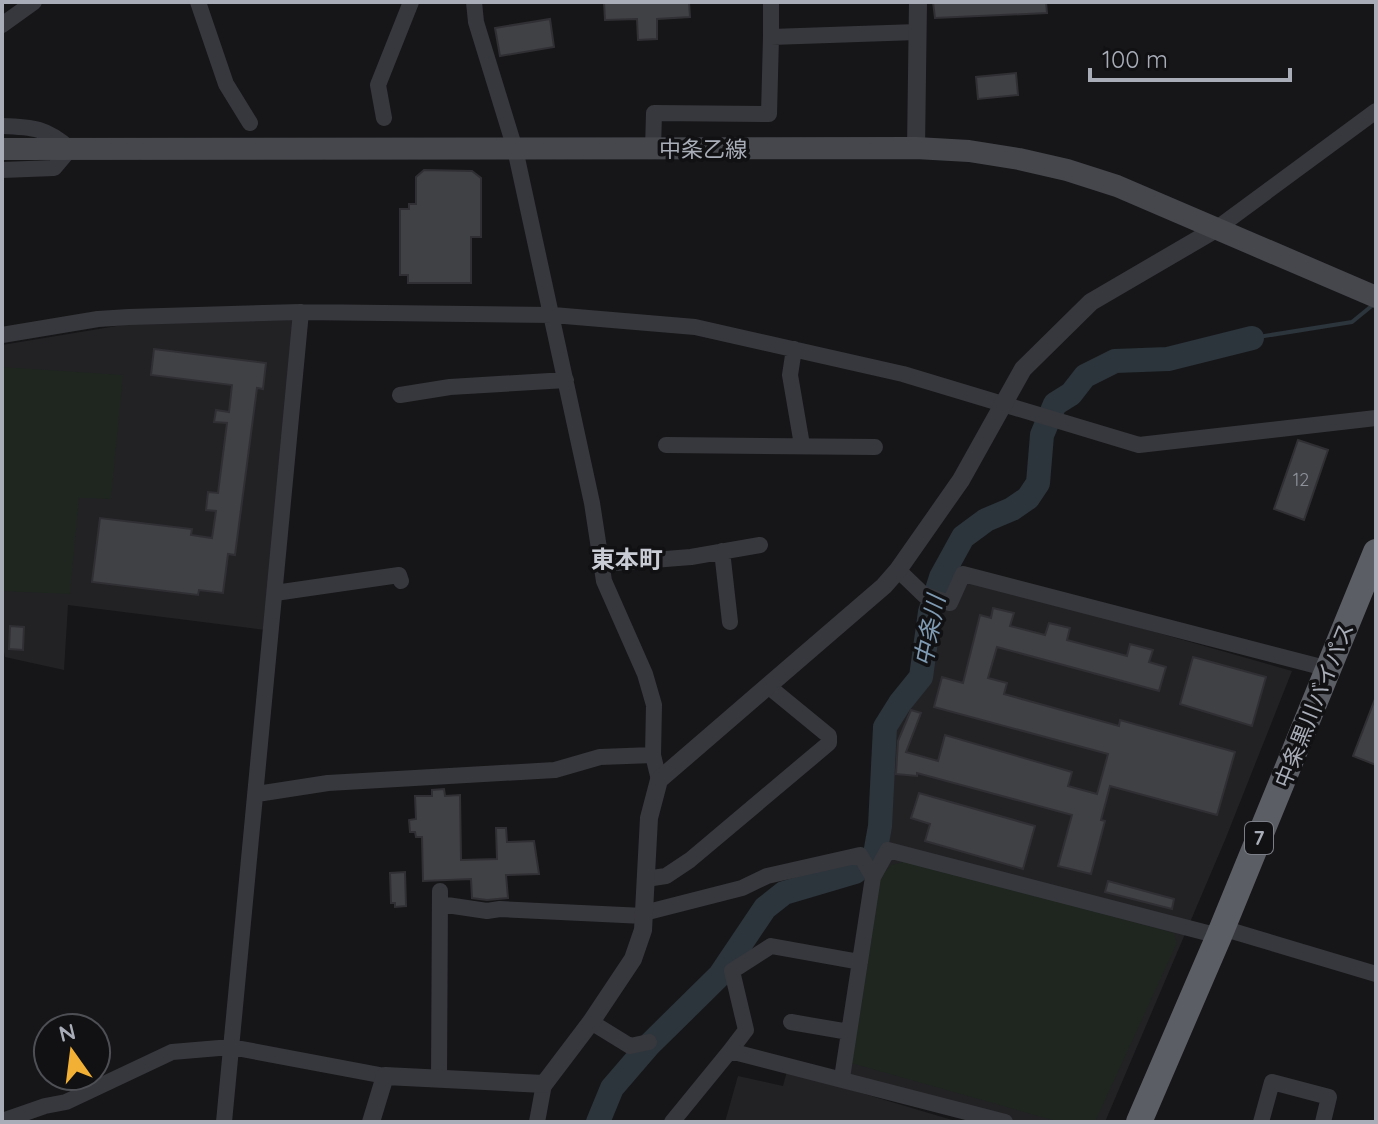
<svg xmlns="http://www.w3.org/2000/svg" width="1378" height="1124" font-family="Quicksand,'Noto Sans JP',sans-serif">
<rect width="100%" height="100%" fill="#161618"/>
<!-- built -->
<path fill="#222225" d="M296,320L265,630L68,605L64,670L5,657L2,642V345L141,322Z
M955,575L1292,671L1225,840L1105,1122H1020L839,1072L884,841L891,729L930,671L932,639L947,591Z
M787,1071L959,1122H725L738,1076L783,1086Z"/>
<!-- green -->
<path fill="#1e261f" d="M2,367L123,375L111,499L79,498L70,594L2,591Z
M907,861L1174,933L1177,943L1095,1122H1059L851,1063L879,879L891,865Z"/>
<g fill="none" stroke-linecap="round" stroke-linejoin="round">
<!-- stream -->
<path stroke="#2c353c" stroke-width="4" d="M1252,338L1352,322L1374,304"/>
<!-- river -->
<path stroke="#2c353c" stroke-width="24" d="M598,1122L612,1088L649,1045L720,975L765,908L784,893L855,872L875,854L880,826L885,727L900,703L921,677L930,612L941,577L963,537L986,520L1012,509L1028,498L1038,483L1042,435L1055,404L1071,394L1085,376L1115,361L1168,359L1252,338"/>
</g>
<!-- building -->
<path fill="#404145" stroke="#303034" stroke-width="2" d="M604,2H689L690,17L657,19V39L638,40L637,19L605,20Z
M933,2H1046L1047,13L935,18Z
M550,19L554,47L500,56L495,28Z
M1016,73L1018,95L978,99L976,77Z
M424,170L472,171L481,178V237H471V283H408V275H400V209H409V204H416V177Z
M154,349L266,363L263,389L257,388L235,555L228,554L223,593L199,590L198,595L92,582L100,518L192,529L191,535L212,538L216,511L206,510L208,492L218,493L227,423L214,422L216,410L229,412L232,385L151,375Z
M1298,440L1328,450L1304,520L1274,509Z
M993,608L1014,613L1010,626L1045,635L1049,623L1070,628L1067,640L1127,656L1130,644L1153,650L1149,662L1166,667L1159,691L997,647L988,678L1007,683L1004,694L1119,726L1120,720L1235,752L1217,815L1110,786L1101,820L1105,821L1091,874L1058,866L1072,815L917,773V776L896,774L898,741L911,710L921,713L906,752L938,761L945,735L1072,772L1068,786L1097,794L1108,754L934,707L942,677L963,683L980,615L991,618Z
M10,626L24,627L23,650L9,649Z
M1193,657L1266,677L1252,726L1180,704Z
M1375,699L1376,700V765L1353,756Z
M444,789L445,796L460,795L461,860L497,859L496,828H506L507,842L534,841L539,874L506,875L508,898L487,900L472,898L471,879L423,881L422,837H416L415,832H410L409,820L416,819L415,796H432V790Z
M919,793L1035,826L1023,869L925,841L930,824L911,818Z
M405,872L406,906L395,907V903H391L390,873Z
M1108,881L1174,899L1172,909L1105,892Z"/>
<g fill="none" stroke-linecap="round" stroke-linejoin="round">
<!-- minor -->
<path stroke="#37383d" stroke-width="16" d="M198,2L226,84L250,123
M474,2L476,22L515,149L592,503L604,581L645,674L654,705L653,755L659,780
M771,2V37L917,32
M2,25L34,2
M384,118L378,85L411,2
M2,126C33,127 47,128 70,149L54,168L2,170
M653,149L654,113L769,114L771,37
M1216,229L1376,111
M2,335L98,319L129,317L301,312L553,315L695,327L903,374L1139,445L1376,418
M794,349L790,375L802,445
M400,395L450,387L566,380
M666,445L875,447
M722,551L730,622
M602,564L691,557L760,545
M898,570L924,595L950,603L963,574L1329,669
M275,593L399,575L401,581
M257,794L328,783L555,770L600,757L653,755
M646,879L666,876L690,860L829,743V736L768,686
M440,904L487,911L500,909L644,916
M644,913L742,888L767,876L860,855L873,877
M1222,928L1376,974
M591,1022L630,1046L649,1042
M791,1022L849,1032
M730,1051L746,1030L732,971L771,946L860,962
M842,1078L873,877L888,850L1219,936
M439,1079L440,891
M2,1121L45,1106L66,1102L172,1052L231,1047L385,1076
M224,1122L301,312
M537,1122L544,1084
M672,1122L730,1051L1005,1122
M1261,1122L1272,1082L1329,1097L1323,1122"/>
<!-- tertiary -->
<path stroke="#37383d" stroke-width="18" d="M916,148L918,2
M371,1122L385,1076L544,1084L591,1022L633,959L643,930L649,818L659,780L884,586L898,570L961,480L1023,369L1091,302L1216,229"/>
<!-- secondary -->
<path stroke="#45474d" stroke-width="22" d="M2,149L916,148L969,151L1019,159L1067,170L1117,186L1376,297"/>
<!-- trunk -->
<path stroke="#5b5e65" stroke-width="26" d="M1139,1122L1219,936L1376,552"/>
</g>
<g text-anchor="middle" stroke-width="7" stroke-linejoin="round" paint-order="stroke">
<!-- number labels -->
<g font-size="18" fill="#8e929b">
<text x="1301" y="486">12</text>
</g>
<!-- shield labels -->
<rect fill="#111113" stroke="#7b7e86" stroke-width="2" x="1245" y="822" width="28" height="32" rx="6"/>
<g font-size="20" font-weight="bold" fill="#a8adb8">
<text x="1259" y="845">7</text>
</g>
<!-- street labels -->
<g font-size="22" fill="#a8adb8" stroke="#111113">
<text x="703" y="157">中条乙線</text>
<text transform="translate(1314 705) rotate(-68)" y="8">中条黒川バイパス</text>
</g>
<!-- neighbourhood labels -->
<g font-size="24" font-weight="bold" fill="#c9ccd4" stroke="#111113">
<text x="627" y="568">東本町</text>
</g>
<!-- water labels -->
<g font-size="24" font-style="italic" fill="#7f9bb3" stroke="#111113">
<text transform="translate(930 631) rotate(-79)" y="8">中条川</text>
</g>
</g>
<!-- border -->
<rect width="1378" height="1124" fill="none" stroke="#a8adb8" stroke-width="8"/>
<!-- north arrow -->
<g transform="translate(72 1052) rotate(346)"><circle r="38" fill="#111113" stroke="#4d4f55" stroke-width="2"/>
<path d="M0-6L14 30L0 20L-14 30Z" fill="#f2b134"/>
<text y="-12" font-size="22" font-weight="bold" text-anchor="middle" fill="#a8adb8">N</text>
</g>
<!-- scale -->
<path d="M1090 68v12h200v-12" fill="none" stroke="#a8adb8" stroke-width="4"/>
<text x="1102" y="68" font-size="24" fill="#a8adb8" stroke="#111113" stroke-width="6" paint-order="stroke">100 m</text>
</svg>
